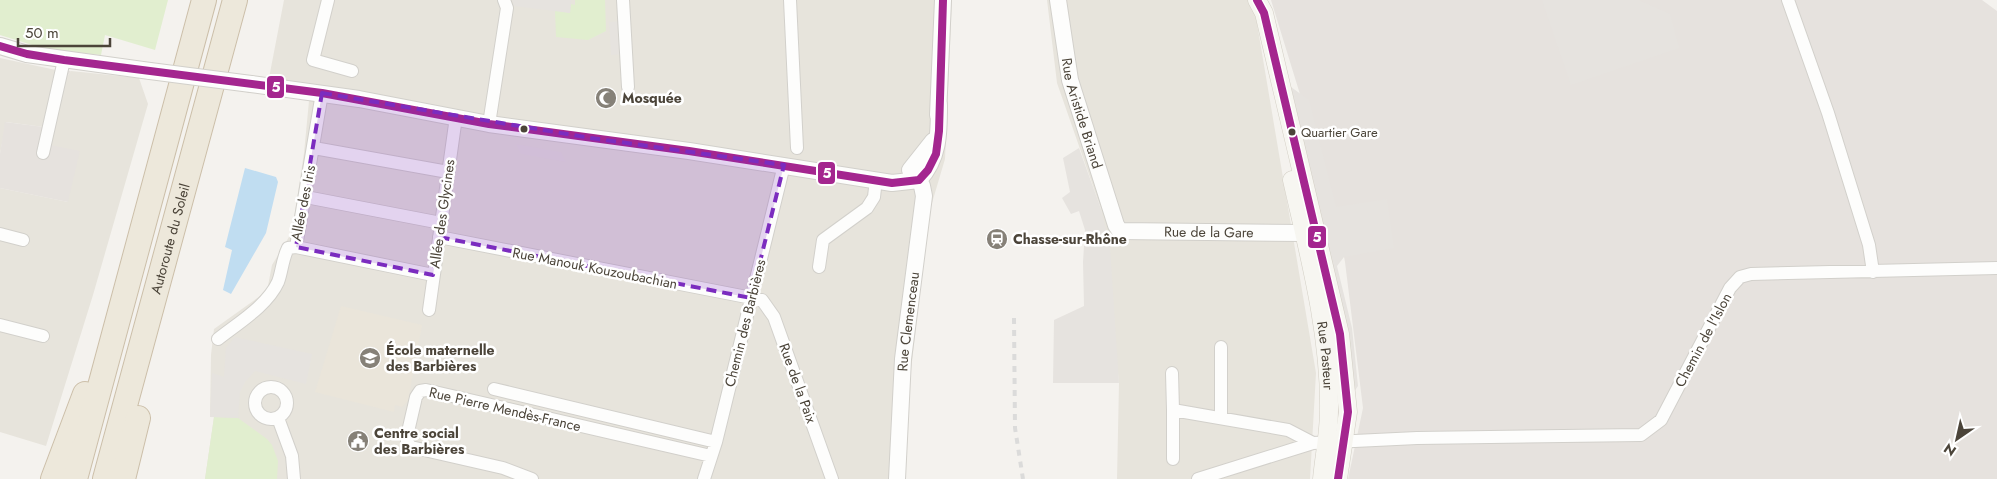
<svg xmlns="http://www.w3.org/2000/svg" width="1997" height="479" font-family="Jost,sans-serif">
<rect width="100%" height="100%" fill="#f4f2ee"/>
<!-- residential -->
<path fill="#e7e4dc" d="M284,0H952L945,159L929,213L909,388L903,479H205L214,417H210L211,355L214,329L267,291L272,265L292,232L304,153L309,101L269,78Z
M1047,0H1253L1316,373L1310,479H1117L1119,383L1101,209L1057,83Z
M0,58L56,70L44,127L6,122L0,154Z
M71,71L139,78L148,104L93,295L46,446L0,432V188L68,202L50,144L64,81Z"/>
<!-- industrial -->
<path fill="#e6e2de" d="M1271,0H1982L1997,11V479H1348L1363,408L1345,262L1335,208Z
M56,70L71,71L64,81L50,145L80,151L68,202L0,188V154L5,122L44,127Z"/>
<!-- education -->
<path fill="#eae5da" d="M341,306L422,325L408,401L402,407L395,405L394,412L315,392Z"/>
<!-- green -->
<path fill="#e1eecf" d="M0,0H168L155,50L105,35L101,55L45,49L0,35Z
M575,0H605L606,31L588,40L556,37L555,10L570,13L571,4L575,5Z
M214,417L238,418L267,439L272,445L278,461L277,479H205Z"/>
<!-- parking -->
<path fill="#e6e3df" d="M512,0H571L570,13L514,6Z
M1542,0H1638L1670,14L1679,48L1571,85Z
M624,21L626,54L611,55L609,22Z
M1291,87L1309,100L1336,207L1387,199L1394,248L1344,257L1337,266L1352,328L1358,386L1351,396L1325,236Z
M516,144L561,152L566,162L521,154Z
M1079,148L1101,209L1110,247L1119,383H1053L1054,320L1084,306L1083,262L1085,230L1079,211L1071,214L1062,198L1070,192L1063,158Z
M235,337L312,354L306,384L255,371L245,382L240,392L238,418L210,417L212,373L224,377L226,348Z"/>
<!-- water -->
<path fill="#c0ddf1" d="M245,168L276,177L278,182L266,233L231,294L223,290L232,250L225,247Z"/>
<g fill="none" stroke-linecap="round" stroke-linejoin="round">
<!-- minor casing -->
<g stroke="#d2d0cb" stroke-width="14">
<path id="minor" d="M328,0L313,60L352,71
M623,0L628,87
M790,0L797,148
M1788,0L1828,113L1869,245L1873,272
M489,124L507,8L504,0
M314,148L448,172
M43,153L64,60
M306,197L441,223
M0,234L23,240
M439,237L762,300L774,317L832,479
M296,247L433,275
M819,267L823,240L867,208L874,197L876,179
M429,310L456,117
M0,325L43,336
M218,339C238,323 267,306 278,282C282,272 282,260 288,248L296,247L322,93
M1172,373L1173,410
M255 403a16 16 0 1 1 32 0a16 16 0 1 1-32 0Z
M494,389L716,442
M1221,417V347
M278,418L292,456L294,479
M1173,459V410L1288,430L1313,443L1417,438L1641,435L1661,420L1730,288L1740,277L1751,274L1997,268
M532,479L503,468L411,447L407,442V436L416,397L420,391L426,390L711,456
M704,479L716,442L784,165
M1198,479L1313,443"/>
</g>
<!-- tertiary casing -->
<g stroke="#d2d0cb" stroke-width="18">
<g id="tertiary">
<path id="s1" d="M1058,0L1070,80L1116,225L1120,231L1304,233L1314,242"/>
<path d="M0,46L27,54L150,71"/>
<path d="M251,84L359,99L489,124L689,151L892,183L919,180C939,158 939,134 939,105"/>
<path d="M938,115L943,0"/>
<path d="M910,170L933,141"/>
<path id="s2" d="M897,479L903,359L924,196L922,186L914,172"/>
</g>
</g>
<!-- secondary casing -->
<g stroke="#d3cfc5" stroke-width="19">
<g id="secondary">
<path d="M1257,0L1264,13L1340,334L1348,412L1338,479"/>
<path id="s3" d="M1292,180C1309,255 1330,333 1329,410C1329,433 1324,457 1322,479"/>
</g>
</g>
<!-- motorway casing -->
<g stroke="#ccbfa9" stroke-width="26">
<g id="motorway">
<path d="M53,479L85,394"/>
<path d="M75,479L204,0"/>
<path id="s4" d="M105,479L235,0"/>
<path d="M123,479L138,418"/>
</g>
</g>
<!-- minor -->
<use href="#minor" stroke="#fdfdfc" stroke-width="12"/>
<!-- tertiary -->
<use href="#tertiary" stroke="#fdfdfc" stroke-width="16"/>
<!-- secondary -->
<use href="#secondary" stroke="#f7f6f1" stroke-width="18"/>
<!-- motorway -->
<use href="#motorway" stroke="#ede8db" stroke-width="24"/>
<!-- rail -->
<path stroke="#dbdbda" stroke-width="4" stroke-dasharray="6 6" stroke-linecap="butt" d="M1014,318L1015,428L1023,479"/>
<!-- tertiary-bridge casing -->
<g stroke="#d2d0cb" stroke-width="18" stroke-linecap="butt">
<path id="tertiary-bridge" d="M150,71L251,84"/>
</g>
<!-- tertiary-bridge -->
<use href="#tertiary-bridge" stroke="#fdfdfc" stroke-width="16"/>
<!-- bus-1 casing -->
<g stroke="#fff" stroke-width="11">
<path id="bus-1" d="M1257,0L1264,13L1340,334L1348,412L1338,479
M0,46L27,54L64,60L322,93L489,124L689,151L892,183L919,180L928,170L936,154L939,131L943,0"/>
</g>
<!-- bus-1 -->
<use href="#bus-1" stroke="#a4268f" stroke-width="8"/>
</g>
<!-- marked area -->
<path fill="#7b2cbf" fill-opacity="0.2" stroke="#7b2cbf" stroke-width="4" stroke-dasharray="10 6" stroke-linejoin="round" d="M322,93L591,138L784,165L751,298L439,237L433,275L296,247Z"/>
<!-- icons -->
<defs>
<g id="mosque-disc" transform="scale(1.125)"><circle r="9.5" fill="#868178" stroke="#fff"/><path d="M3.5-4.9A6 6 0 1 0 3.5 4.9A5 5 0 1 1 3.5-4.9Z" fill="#fff"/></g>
<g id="station-disc" transform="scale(1.125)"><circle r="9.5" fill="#868178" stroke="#fff"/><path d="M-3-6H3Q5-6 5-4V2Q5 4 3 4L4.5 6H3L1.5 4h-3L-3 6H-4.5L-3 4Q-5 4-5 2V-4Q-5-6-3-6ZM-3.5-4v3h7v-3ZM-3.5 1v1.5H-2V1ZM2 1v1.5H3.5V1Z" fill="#fff"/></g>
<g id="school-disc" transform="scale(1.125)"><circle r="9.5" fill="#868178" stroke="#fff"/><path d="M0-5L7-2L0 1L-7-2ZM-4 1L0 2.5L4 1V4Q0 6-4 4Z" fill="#fff"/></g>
<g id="civic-disc" transform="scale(1.125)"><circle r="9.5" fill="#868178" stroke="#fff"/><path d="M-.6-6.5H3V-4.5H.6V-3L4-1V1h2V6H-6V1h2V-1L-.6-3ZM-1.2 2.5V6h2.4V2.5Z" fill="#fff"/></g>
</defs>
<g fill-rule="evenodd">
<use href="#mosque-disc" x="606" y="98"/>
<use href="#station-disc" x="997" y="239"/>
<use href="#school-disc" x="370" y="358"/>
<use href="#civic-disc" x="358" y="441"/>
</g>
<!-- markers -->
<g fill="#4b4439" stroke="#fff" stroke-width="2">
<circle cx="524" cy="129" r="4.5"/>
<circle cx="1292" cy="132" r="4.5"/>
</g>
<g text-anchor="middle" stroke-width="5" stroke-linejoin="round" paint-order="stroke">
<!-- bus labels -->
<g font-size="13" fill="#4b4439" stroke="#fff" text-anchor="start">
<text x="1301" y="137">Quartier Gare</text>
</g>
<!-- poi labels -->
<g font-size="14" font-weight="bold" fill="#4b4439" stroke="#fff" text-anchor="start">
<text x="622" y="103">Mosquée</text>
<text x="1013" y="244">Chasse-sur-Rhône</text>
<text x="386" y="355">École maternelle<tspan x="386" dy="16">des Barbières</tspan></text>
<text x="374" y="438">Centre social<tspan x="374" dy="16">des Barbières</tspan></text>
</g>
<!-- street labels -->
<g font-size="14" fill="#4b4439" stroke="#fff">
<text dy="5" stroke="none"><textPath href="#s1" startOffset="116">Rue Aristide Briand</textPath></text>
<text transform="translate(303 203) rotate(-79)" y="5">Allée des Iris</text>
<text transform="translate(442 214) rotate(-82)" y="5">Allée des Glycines</text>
<text dy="5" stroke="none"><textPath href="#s1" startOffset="329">Rue de la Gare</textPath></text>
<text dy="5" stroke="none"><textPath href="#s4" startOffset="249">Autoroute du Soleil</textPath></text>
<text transform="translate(595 268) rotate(11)" y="5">Rue Manouk Kouzoubachian</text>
<text dy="5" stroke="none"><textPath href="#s2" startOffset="158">Rue Clemenceau</textPath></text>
<text transform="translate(745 323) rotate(-76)" y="5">Chemin des Barbières</text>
<text transform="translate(1703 340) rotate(-62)" y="5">Chemin de l'Islon</text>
<text dy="5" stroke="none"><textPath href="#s3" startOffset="179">Rue Pasteur</textPath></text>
<text transform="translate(798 383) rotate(70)" y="5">Rue de la Paix</text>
<text transform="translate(505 409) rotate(13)" y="5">Rue Pierre Mendès-France</text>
</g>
</g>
<g stroke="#fff" stroke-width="2">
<rect x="266" y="75" width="19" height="24" rx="5" fill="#a4268f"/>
<rect x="817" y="161" width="19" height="24" rx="5" fill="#a4268f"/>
<rect x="1307" y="225" width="20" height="24" rx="5" fill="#a4268f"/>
</g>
<g font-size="14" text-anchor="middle" font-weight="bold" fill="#fff">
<text x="276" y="92">5</text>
<text x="827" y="178">5</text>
<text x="1317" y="242">5</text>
</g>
<!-- north arrow -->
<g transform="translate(1957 439) rotate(214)" stroke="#ffffff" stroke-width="4" paint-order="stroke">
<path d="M0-4L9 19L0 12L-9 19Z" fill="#4b4439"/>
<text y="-8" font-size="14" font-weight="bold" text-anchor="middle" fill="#4b4439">N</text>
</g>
<!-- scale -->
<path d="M18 38v8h92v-8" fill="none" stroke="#4b4439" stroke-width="2.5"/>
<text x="25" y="38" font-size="15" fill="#4b4439" stroke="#ffffff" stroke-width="4" paint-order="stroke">50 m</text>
</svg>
